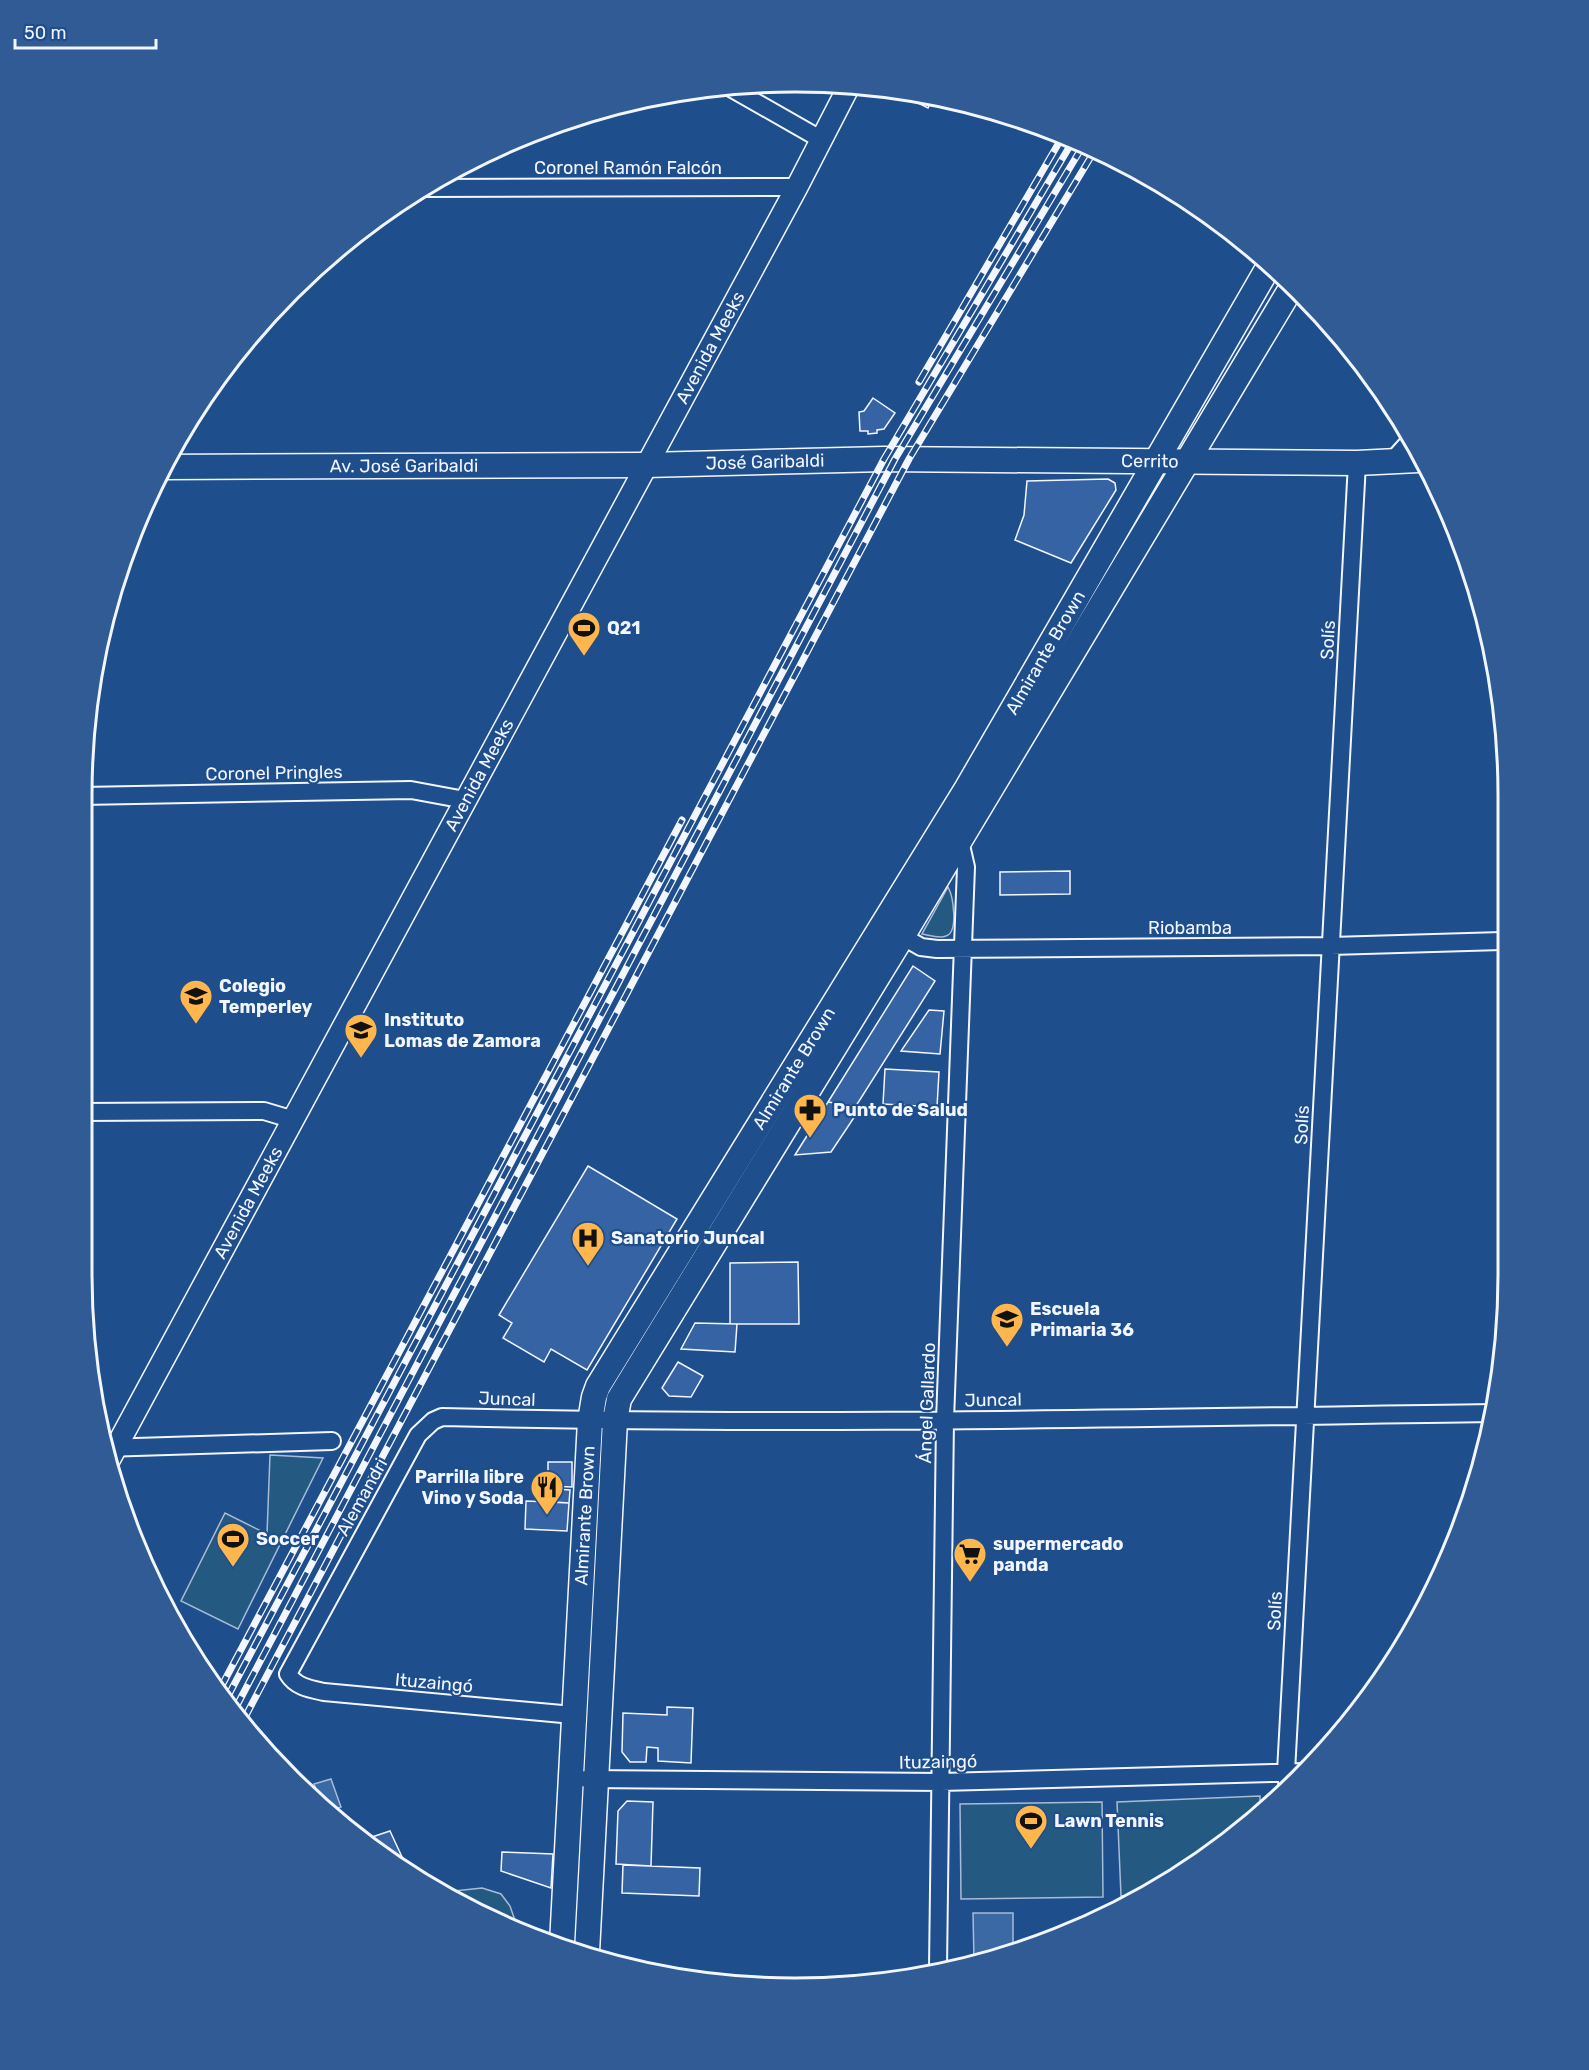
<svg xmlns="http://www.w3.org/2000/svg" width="1589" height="2070" font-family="Rubik,sans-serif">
<rect width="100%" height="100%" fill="#1f4e8c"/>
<!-- green -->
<path fill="#245a82" stroke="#a8bbd7" stroke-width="1.5" d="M948,887C953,896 959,932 946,936C939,939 929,935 922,934Z
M270,1455L323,1458L238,1629L181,1601L225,1513L267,1534Z
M1260,1796V1812C1224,1841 1169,1894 1121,1896L1117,1802Z
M1102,1802L1103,1897L961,1899L960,1804Z
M482,1888L501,1894L510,1906L518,1929L479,1915L445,1894L454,1891Z"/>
<!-- water -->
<path fill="#3b69a3" stroke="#a8bbd7" stroke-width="1.5" d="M331,1779L341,1807L327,1812L323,1809L314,1784Z
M973,1913H1013V1953L974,1961Z"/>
<!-- building -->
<path fill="#3563a3" stroke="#f2f6ff" stroke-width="1.5" d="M894,91L933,95H934L928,108Z
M873,398L895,413L884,429L877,430V433L868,434V431H860L859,412L864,411Z
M1108,479L1115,483L1116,490L1071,563L1015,540L1024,515L1027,481Z
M1070,871V894L1000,895V872Z
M913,966L935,981L856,1106L828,1102Z
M929,1010L944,1011L940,1054L901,1051Z
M885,1069L939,1072L937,1107L883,1104Z
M828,1102L861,1107L831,1152L795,1155Z
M588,1166L677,1219L587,1370L551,1349L544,1362L503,1338L512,1323L499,1315Z
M798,1262L799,1324H730V1263Z
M695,1323L737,1324L735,1352L681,1349Z
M678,1362L703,1376L691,1397L669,1396L662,1388Z
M548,1462H572V1487L548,1486Z
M556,1489L570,1490L569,1503L555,1502Z
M526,1501L569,1503L567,1531L525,1529Z
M667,1707L693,1708L691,1763L658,1761V1748L647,1747L646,1762H630L622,1752L623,1713L667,1715Z
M292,1769L299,1788L284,1773Z
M627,1801L653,1802L651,1866L616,1864L618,1811Z
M390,1831L409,1872L360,1841Z
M502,1852L553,1854L551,1888L501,1871Z
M623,1865L700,1868L699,1896L622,1893Z"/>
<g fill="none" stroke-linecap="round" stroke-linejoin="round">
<!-- minor casing -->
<g stroke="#f2f6ff" stroke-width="20">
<path id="minor" d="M729,87L822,140
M422,188L797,187
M1392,461L1409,442
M82,796L411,790L465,800
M895,932L921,947L937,949L1331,946L1502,941
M81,1112L264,1111L294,1120
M104,1448L332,1441
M573,1715L324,1692C310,1689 296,1687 288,1674L418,1435L433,1421L442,1417C792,1426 1142,1418 1492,1413
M586,1779L941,1782L1306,1772
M1288,1789L1286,1772L1357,463
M938,1968L945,1420L966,867L960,841"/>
</g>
<!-- tertiary casing -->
<g stroke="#f2f6ff" stroke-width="24">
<g id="tertiary">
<path id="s1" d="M107,1464L797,187L849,86"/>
</g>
</g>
<!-- secondary casing -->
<g stroke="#f2f6ff" stroke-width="27">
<g id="secondary">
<path id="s2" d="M162,467L646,465L884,459L1357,463L1418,460"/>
<path id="s3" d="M562,1944L590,1421L594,1397L598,1386L967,788L1269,266"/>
<path d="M587,1952L615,1420L619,1399L902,937L1293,285"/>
</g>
</g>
<!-- minor -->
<use href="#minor" stroke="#1f4e8c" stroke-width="16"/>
<!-- tertiary -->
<use href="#tertiary" stroke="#1f4e8c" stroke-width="21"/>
<!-- secondary -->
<use href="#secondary" stroke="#1f4e8c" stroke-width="24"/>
<!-- rail casing -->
<g stroke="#f2f6ff" stroke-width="7">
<path id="rail" d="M919,382L1064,134
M220,1689L682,820
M227,1698L884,459L1074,139
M235,1709L895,459L1084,144
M244,1719L909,459L1095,150"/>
</g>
<!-- rail -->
<use href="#rail" stroke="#1f4e8c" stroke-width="4.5" stroke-dasharray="14" stroke-linecap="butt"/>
</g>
<!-- icons -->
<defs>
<g id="stadium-pin" transform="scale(1.725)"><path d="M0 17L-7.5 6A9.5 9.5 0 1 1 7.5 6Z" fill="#ffb74d" stroke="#1f4e8c"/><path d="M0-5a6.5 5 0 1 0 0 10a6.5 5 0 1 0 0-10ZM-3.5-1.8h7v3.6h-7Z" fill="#111"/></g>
<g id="school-pin" transform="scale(1.725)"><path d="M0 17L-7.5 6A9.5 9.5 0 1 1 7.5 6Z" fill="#ffb74d" stroke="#1f4e8c"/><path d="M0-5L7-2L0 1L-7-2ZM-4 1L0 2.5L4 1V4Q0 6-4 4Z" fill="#111"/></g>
<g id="pharmacy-pin" transform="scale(1.725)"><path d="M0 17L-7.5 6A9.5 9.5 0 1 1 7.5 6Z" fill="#ffb74d" stroke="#1f4e8c"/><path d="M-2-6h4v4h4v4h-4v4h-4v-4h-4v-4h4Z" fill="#111"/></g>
<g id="hospital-pin" transform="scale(1.725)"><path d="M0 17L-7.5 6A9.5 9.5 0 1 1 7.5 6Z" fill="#ffb74d" stroke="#1f4e8c"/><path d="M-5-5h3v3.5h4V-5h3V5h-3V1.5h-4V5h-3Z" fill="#111"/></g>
<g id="restaurant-pin" transform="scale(1.725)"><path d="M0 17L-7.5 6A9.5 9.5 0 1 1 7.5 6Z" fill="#ffb74d" stroke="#1f4e8c"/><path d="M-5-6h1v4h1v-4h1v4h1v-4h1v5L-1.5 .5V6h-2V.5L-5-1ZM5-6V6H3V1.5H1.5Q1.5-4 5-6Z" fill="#111"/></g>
<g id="supermarket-pin" transform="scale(1.725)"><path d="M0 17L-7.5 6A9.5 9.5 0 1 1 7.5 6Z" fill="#ffb74d" stroke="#1f4e8c"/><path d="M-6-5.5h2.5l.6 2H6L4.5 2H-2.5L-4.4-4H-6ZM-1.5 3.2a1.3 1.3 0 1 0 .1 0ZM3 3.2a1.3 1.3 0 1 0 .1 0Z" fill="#111"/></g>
</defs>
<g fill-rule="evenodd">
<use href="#stadium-pin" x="584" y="628"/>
<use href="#school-pin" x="196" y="996"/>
<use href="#school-pin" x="361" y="1030"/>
<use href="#pharmacy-pin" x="810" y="1110"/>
<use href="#hospital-pin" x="588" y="1238"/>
<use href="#school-pin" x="1007" y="1319"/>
<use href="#restaurant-pin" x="547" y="1487"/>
<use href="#stadium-pin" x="233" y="1539"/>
<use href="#supermarket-pin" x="970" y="1554"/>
<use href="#stadium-pin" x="1031" y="1821"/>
</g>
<g text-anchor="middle" stroke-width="4.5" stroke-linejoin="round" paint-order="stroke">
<!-- street labels -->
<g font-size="18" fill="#f2f6ff" stroke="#1f4e8c">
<text x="628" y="174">Coronel Ramón Falcón</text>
<text dy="6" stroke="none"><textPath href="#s1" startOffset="1269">Avenida Meeks</textPath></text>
<text dy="6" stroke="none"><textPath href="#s2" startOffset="603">José Garibaldi</textPath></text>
<text dy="6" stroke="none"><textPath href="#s2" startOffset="988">Cerrito</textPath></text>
<text dy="6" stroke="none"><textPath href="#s2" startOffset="242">Av. José Garibaldi</textPath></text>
<text transform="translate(1328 640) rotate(-87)" y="6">Solís</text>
<text dy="6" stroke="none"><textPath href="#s3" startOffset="1419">Almirante Brown</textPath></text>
<text transform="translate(274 773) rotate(-1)" y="6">Coronel Pringles</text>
<text dy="6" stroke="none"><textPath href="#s1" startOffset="783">Avenida Meeks</textPath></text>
<text x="1190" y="934">Riobamba</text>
<text dy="6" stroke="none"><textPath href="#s3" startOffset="933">Almirante Brown</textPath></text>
<text transform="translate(1302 1125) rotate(-87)" y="6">Solís</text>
<text dy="6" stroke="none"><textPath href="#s1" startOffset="297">Avenida Meeks</textPath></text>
<text transform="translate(507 1399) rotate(2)" y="6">Juncal</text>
<text transform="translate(993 1400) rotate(-1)" y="6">Juncal</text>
<text transform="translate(927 1403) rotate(-88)" y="6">Ángel Gallardo</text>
<text transform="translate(362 1497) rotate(-61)" y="6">Alemandri</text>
<text dy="6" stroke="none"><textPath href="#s3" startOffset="429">Almirante Brown</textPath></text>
<text transform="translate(1275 1611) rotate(-87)" y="6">Solís</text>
<text transform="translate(434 1683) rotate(5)" y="6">Ituzaingó</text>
<text transform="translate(938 1762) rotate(-1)" y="6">Ituzaingó</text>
</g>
<!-- poi labels -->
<g font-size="18" font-weight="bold" fill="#f2f6ff" stroke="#1f4e8c" text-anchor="start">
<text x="607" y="634">Q21</text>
<text x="219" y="992">Colegio<tspan x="219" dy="21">Temperley</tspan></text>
<text x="384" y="1026">Instituto<tspan x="384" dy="21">Lomas de Zamora</tspan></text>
<text x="833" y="1116">Punto de Salud</text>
<text x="611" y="1244">Sanatorio Juncal</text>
<text x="1030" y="1315">Escuela<tspan x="1030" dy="21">Primaria 36</tspan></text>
<text x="524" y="1483" text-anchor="end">Parrilla libre<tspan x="524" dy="21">Vino y Soda</tspan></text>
<text x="256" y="1545">Soccer</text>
<text x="993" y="1550">supermercado<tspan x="993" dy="21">panda</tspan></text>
<text x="1054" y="1827">Lawn Tennis</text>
</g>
</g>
<!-- crop -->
<path d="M0 0H1589V2070H0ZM795 92H795A703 703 0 0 1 1498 795V1275A703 703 0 0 1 795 1978H795A703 703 0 0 1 92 1275V795A703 703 0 0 1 795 92Z" fill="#305b95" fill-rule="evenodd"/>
<path fill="none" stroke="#f2f6ff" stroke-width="3" d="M795 92H795A703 703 0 0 1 1498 795V1275A703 703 0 0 1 795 1978H795A703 703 0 0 1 92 1275V795A703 703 0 0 1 795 92Z"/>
<!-- scale -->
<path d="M15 39v9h141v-9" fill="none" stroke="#f2f6ff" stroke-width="3"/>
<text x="24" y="39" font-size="18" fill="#f2f6ff" stroke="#1f4e8c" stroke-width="4.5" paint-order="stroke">50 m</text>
</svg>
